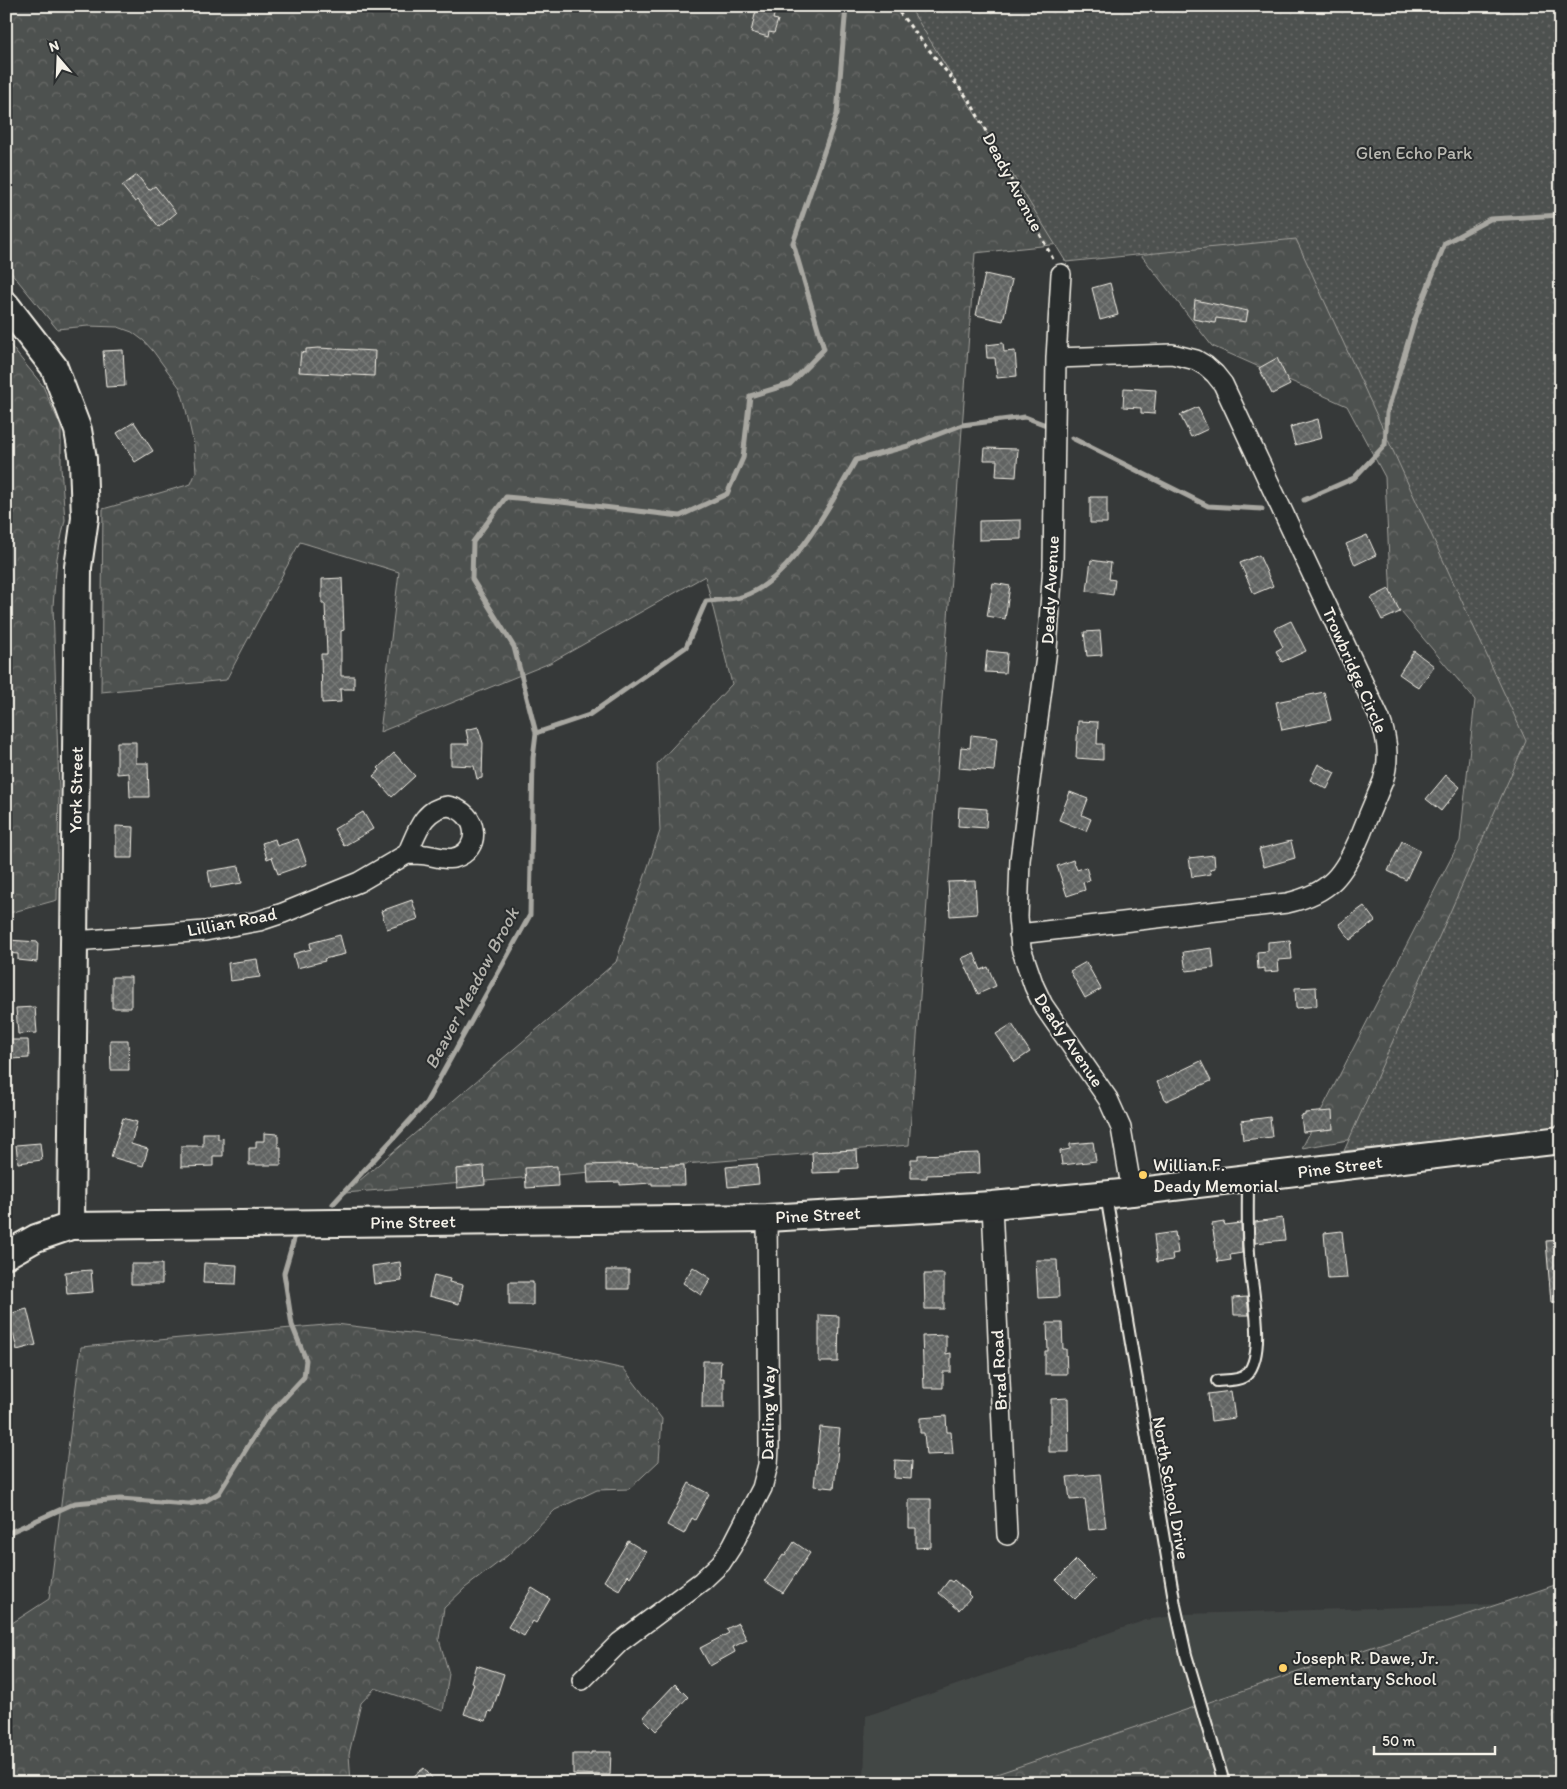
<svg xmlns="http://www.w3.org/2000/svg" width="1567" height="1789" font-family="Itim,sans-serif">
<defs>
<pattern id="forest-crowns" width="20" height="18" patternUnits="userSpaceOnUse" patternTransform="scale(1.25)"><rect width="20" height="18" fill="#4e514f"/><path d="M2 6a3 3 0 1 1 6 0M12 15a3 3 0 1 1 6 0" fill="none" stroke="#686a68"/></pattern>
<pattern id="park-dots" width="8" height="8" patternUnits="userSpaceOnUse" patternTransform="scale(1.25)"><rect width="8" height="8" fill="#4e514f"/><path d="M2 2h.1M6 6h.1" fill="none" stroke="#686a68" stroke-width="1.8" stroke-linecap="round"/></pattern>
<pattern id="building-cross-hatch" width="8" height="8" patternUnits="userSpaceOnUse" patternTransform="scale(1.25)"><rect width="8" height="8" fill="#616362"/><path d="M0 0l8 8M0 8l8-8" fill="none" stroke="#787a78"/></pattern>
</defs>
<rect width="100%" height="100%" fill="#363939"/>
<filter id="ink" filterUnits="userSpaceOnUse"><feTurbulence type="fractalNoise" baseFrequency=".02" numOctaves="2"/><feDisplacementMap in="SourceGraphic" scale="10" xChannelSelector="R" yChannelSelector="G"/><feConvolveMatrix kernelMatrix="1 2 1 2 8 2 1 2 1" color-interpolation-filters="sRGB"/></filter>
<g filter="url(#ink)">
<!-- built -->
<path fill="#434645" d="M1561,1602V1783H864L866,1716L1146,1620L1186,1614Z"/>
<!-- forest -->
<path fill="url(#forest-crowns)" stroke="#a1a19c" d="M6,6H1561V1103L1302,1148L1460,841L1475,700L1391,600L1385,477L1347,406L1212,346L1127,237L975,253L909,1145L345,1193L616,962L660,831L657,764L732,684L705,576L550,663L380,732L399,572L300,542L226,680L101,692L103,509L191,484L196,472L194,445L184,401L180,388L153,351L144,341L132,332L118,327L88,326L57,329L6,266Z
M6,340L43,386L61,427V467L65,520L57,558L53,606L59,790L57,900L6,914Z
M336,1324L476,1341L552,1353L624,1369L662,1419L659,1461L629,1489L597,1490L555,1510L507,1556L465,1588L444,1608L439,1639L449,1674L443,1711L375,1688L361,1703L349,1754L351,1783H6V1627L49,1599L81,1347Z
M1561,1583V1783H970Z"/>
<!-- park -->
<path fill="url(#park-dots)" stroke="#a1a19c" d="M909,6H1484V10L1501,6H1561V1129L1344,1151L1526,741L1296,239L1066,262Z"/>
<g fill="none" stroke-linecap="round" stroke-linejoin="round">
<!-- stream -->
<path stroke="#a8a7a1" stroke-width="5" d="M1072,438L1208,506L1262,509
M1304,500L1354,478L1385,445L1387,413L1414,322L1445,243L1490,219L1561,215
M536,733L589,715L686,647L706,601C718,600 733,600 744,596C791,580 832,502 856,460L908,446L962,425L1025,417L1046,425
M333,1204L426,1103L530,915L533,758L536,733L514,647L472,579L473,542L506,497L561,502L680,516L727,494L743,458L750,396L790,384L824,349L793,243L837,114L846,6
M6,1534L75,1503L120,1499L189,1504L205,1501L219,1493L265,1419L304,1377L306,1360L292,1325L284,1273L294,1239"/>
</g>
<!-- building -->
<path fill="url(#building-cross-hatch)" stroke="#f4f1e8" d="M757,6L775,11L773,19L778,20L774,33L769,32L768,37L751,32Z
M137,175L149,190L155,186L176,213L159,227L138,200L135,202L122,186Z
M985,274L1012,280L1003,321L976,315Z
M1110,283L1118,315L1100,320L1092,288Z
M1195,300L1248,311L1246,322L1216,318L1215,323L1193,319Z
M1003,343L1004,352L1015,351L1017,376L997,378L995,358H987L986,345Z
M318,348L375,351L374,376L299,372L301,352L306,353V349Z
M123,350L125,386L106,387L103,351Z
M1277,358L1290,385L1272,394L1259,368Z
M1124,388L1156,390L1154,414L1141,413V408L1123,407Z
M1198,407L1208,429L1191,437L1180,415Z
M1318,419L1322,438L1295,445L1290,427Z
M134,422L153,451L135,462L117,433Z
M985,448L1018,449L1016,477L996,476L997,460H984Z
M1090,497H1107V523H1090Z
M1021,520V539L979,540V521Z
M1367,535L1376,555L1355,565L1346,544Z
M1259,555L1273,586L1254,594L1240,563Z
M1091,560L1111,563L1109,579L1115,580L1113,595L1087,591Z
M342,578L344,630L341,631V676H354V689H340L341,702L322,703L321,654H327L325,604H322V579Z
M993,583L1010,586L1005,619L987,616Z
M1389,589L1400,612L1382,620L1371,598Z
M1291,621L1306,651L1282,662L1276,651L1283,647L1274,629Z
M1100,631L1102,655L1087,656L1084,632Z
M987,651L1007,653L1005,673L985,672Z
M1414,651L1434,666L1419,688L1399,674Z
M1324,692L1331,720L1282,730L1276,702Z
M1078,721L1098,722L1097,744H1103V760L1076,758Z
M478,727L483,743L482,778L477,779L474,766L451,765V744H469L466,730Z
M971,735L997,738L994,771L959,768L961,747L970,748Z
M117,742H136V763H148L149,797H130L129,773L117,774Z
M394,753L415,776L392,797L373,776L380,770L378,768Z
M1318,764L1335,773L1327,789L1310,780Z
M1446,775L1460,787L1441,811L1426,799Z
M1070,792L1088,799L1082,815L1091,819L1086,831L1059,820Z
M959,807L987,809L986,828L958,826Z
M363,812L373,829L344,846L334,829Z
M116,826L134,827L133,858H116Z
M275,839L277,846L298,839L307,864L278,874L272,857L267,859L262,843Z
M1291,841L1295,858L1264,867L1259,849Z
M1402,841L1420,850L1406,880L1388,871Z
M1214,855L1215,868L1210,869L1211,874L1192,877L1189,858Z
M1073,860L1077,870L1086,867L1090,880L1083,882L1085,890L1067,896L1057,866Z
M239,866L242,883L211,888L208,871Z
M975,881L977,914L950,916L948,882Z
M412,900L418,919L387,929L381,911Z
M1364,906L1375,921L1350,940L1339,924Z
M340,935L345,954L324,959L325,961L297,968L293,954L311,949L310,943Z
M8,940L38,942L37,962L18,960V954L7,953Z
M1290,940L1292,959L1278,960L1279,971L1265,972V968L1258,969L1257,952L1268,951V942Z
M1212,948L1214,968L1186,971L1183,952Z
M974,953L981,970L988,967L996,986L978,994L962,958Z
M257,959L260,977L230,981L228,963Z
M1086,962L1101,989L1085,998L1070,971Z
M112,977H131V1008H112Z
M1316,987L1317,1006L1296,1008L1295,988Z
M35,1007L37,1033L18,1034L16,1008Z
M1012,1024L1030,1052L1015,1062L996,1034Z
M9,1040H28L29,1058L10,1059Z
M110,1040H128L129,1070H111Z
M1201,1061L1211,1081L1166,1101L1157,1082Z
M1332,1111L1333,1129L1303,1132L1301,1116L1305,1115V1113Z
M1270,1117L1272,1137L1243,1140L1241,1121Z
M123,1118L137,1122L131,1144L148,1149L143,1166L111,1157Z
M203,1133H218V1139L223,1138V1156H213V1166L181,1167V1146H203Z
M264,1133L278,1134V1147H281V1165H249V1148H256V1141H264Z
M1093,1142L1096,1161L1062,1165L1060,1151L1070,1149V1144Z
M40,1143L42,1160L18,1163L16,1145Z
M857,1150L858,1168L840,1169V1172L813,1173L812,1152Z
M979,1153L980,1173L927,1175V1178H911V1159H918V1155Z
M620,1164V1165L637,1164V1166L684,1165L685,1185H652V1183L620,1185V1182L588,1183L587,1165Z
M757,1164L759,1184L728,1187L726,1167Z
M484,1166L485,1185L457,1188L456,1169Z
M557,1166L558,1186L526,1188L525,1168Z
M1282,1218L1285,1240L1255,1243V1222Z
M1224,1222L1225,1225L1241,1223L1242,1253L1230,1255L1231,1260L1218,1262L1212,1224Z
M1342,1231L1347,1278L1328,1279L1324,1233Z
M1175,1232L1178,1253L1172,1254L1173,1260L1157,1262L1154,1235Z
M1561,1240V1302H1551L1546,1241Z
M1036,1260H1057L1059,1297L1038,1298Z
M400,1262L402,1281L374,1284L372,1266Z
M204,1263L237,1265L236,1284L203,1283Z
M131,1264H162V1284H131Z
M693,1267L711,1279L701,1295L683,1283Z
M91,1270L93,1292L67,1294L65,1272Z
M606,1270H629V1289H606Z
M924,1274H944V1309H925Z
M434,1275L450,1279L449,1282L463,1285L459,1304L429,1296Z
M509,1282H533V1305H509Z
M1247,1297L1249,1315H1234L1233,1298Z
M27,1309L36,1345L17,1350L13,1333L6,1334V1318L13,1316L12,1313Z
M819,1315L839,1316L838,1362H819Z
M1047,1323H1062L1063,1349H1066L1067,1374H1045V1351H1048Z
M946,1335V1354L951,1353V1372H943V1388H924L922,1336Z
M703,1361H721L720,1378H724V1408H702Z
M1231,1391L1235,1418L1211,1421L1208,1394Z
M1068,1398L1069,1452H1049V1424H1051V1399Z
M946,1416L947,1432H951L953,1454L926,1455L924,1433H920V1418Z
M820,1427L840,1429L834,1488L814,1486Z
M895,1460L912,1461L911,1479L894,1478Z
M1100,1474L1106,1528L1089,1530L1085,1499L1070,1500L1067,1477Z
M689,1483L709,1494L695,1520L692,1518L684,1534L667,1525Z
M909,1499H931V1547L916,1548V1528H909Z
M628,1541L646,1552L630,1577L628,1575L619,1590L604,1581Z
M794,1542L810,1553L783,1593L765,1581L783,1555L785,1556Z
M1076,1560L1095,1579L1075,1599L1056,1580Z
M949,1580L952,1582L954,1580L969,1593L968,1594L971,1597L959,1610L939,1593Z
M532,1588L550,1599L536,1623L533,1621L524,1636L508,1627Z
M738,1623L747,1640L733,1647L735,1652L710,1666L700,1648L729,1633L726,1629Z
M476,1665L504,1674L492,1712L489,1711L486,1721L464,1714L474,1683L471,1682Z
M675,1684L688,1697L656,1731L643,1718Z
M591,1752H611L610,1775L573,1774V1754H591Z
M424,1768L436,1783H405Z"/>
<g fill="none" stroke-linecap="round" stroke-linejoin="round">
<!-- lane casing -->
<g stroke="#f4f1e8" stroke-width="14">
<path id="lane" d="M1106,1195L1175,1605L1186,1655L1224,1783
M1217,1381C1226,1380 1241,1381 1247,1374C1268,1351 1250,1283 1249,1253C1247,1228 1248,1204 1248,1179"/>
</g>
<!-- street casing -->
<g stroke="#f4f1e8" stroke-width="22">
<path id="street" d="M1061,274L1056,358L1053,566L1047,649L1020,860L1018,917L1021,948L1034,986L1043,1005L1108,1099L1121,1128L1132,1192
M448,806C480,812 482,851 454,858C445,860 435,856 426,855C420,854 413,854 407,854C417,833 422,809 448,806Z
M1019,934L1287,903C1331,893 1344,874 1361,834C1368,816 1376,798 1383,781C1390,759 1388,740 1380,719L1223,384L1215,374L1206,366L1196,360L1172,354L1056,358
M75,941L205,931L259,921L283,913L359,882L407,854
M992,1205L1007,1535
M582,1680L620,1642L702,1581L721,1563L732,1546L762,1488L768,1465L769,1447L767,1218"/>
</g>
<!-- secondary casing -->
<g stroke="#f4f1e8" stroke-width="30">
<path id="secondary" d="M6,305L54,367L78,430L83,459L85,518L78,567L71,1226
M6,1255L36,1238L71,1226L767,1218L992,1205L1132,1192L1561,1140"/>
</g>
<!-- path -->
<path stroke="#f4f1e8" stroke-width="3" stroke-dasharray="4 4" stroke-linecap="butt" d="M894,6L970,101L1054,261"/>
<!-- lane -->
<use href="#lane" stroke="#2a2d2e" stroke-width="10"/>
<!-- street -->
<use href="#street" stroke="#2a2d2e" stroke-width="19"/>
<!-- secondary -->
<use href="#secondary" stroke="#2a2d2e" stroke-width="26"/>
</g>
</g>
<!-- markers -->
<g fill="#ffd166" stroke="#2a2d2e" stroke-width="2">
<circle cx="1143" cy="1175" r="5"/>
<circle cx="1283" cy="1668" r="5"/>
</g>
<g text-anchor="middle" stroke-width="4" stroke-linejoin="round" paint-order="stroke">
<!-- park labels -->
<g font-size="18" fill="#bab9b2" stroke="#2a2d2e">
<text x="1414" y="159">Glen Echo Park</text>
</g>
<!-- street labels -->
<g font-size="18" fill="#f4f1e8" stroke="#2a2d2e">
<text transform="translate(1013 182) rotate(62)" y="6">Deady Avenue</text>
<text transform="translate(1050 590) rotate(-87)" y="6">Deady Avenue</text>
<text transform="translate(1355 670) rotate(66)" y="6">Trowbridge Circle</text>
<text transform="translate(76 790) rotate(-89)" y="6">York Street</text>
<text transform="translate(232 922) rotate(-11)" y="6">Lillian Road</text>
<text transform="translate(1069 1040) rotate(56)" y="6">Deady Avenue</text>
<text transform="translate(1340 1167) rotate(-7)" y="6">Pine Street</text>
<text transform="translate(818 1215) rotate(-3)" y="6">Pine Street</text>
<text transform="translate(413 1222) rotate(-1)" y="6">Pine Street</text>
<text transform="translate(999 1370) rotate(-93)" y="6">Brad Road</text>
<text transform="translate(768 1413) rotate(-89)" y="6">Darling Way</text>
<text transform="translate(1171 1488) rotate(80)" y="6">North School Drive</text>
</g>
<!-- poi labels -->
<g font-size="18" fill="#f4f1e8" stroke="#2a2d2e" text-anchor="start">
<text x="1153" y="1171">Willian F.<tspan x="1153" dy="21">Deady Memorial</tspan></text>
<text x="1293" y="1664">Joseph R. Dawe, Jr.<tspan x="1293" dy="21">Elementary School</tspan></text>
</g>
<!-- water labels -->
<g font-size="19" font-style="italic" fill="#b4b3ad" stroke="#2a2d2e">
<text transform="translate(471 988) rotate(-62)" y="7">Beaver Meadow Brook</text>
</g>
</g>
<!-- margin -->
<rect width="1567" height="1789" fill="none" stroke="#2a2d2e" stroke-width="25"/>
<rect x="12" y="12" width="1542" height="1764" fill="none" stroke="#f4f1e8" stroke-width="2" filter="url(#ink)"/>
<!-- north arrow -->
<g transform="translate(58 58) rotate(341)" stroke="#2a2d2e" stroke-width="4" paint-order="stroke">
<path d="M0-4L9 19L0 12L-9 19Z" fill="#f4f1e8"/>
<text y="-8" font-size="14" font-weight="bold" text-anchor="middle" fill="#f4f1e8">N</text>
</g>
<!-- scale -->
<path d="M1374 1746v8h121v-8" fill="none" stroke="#f4f1e8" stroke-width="2.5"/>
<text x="1382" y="1746" font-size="15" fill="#f4f1e8" stroke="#2a2d2e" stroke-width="4" paint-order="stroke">50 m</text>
</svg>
